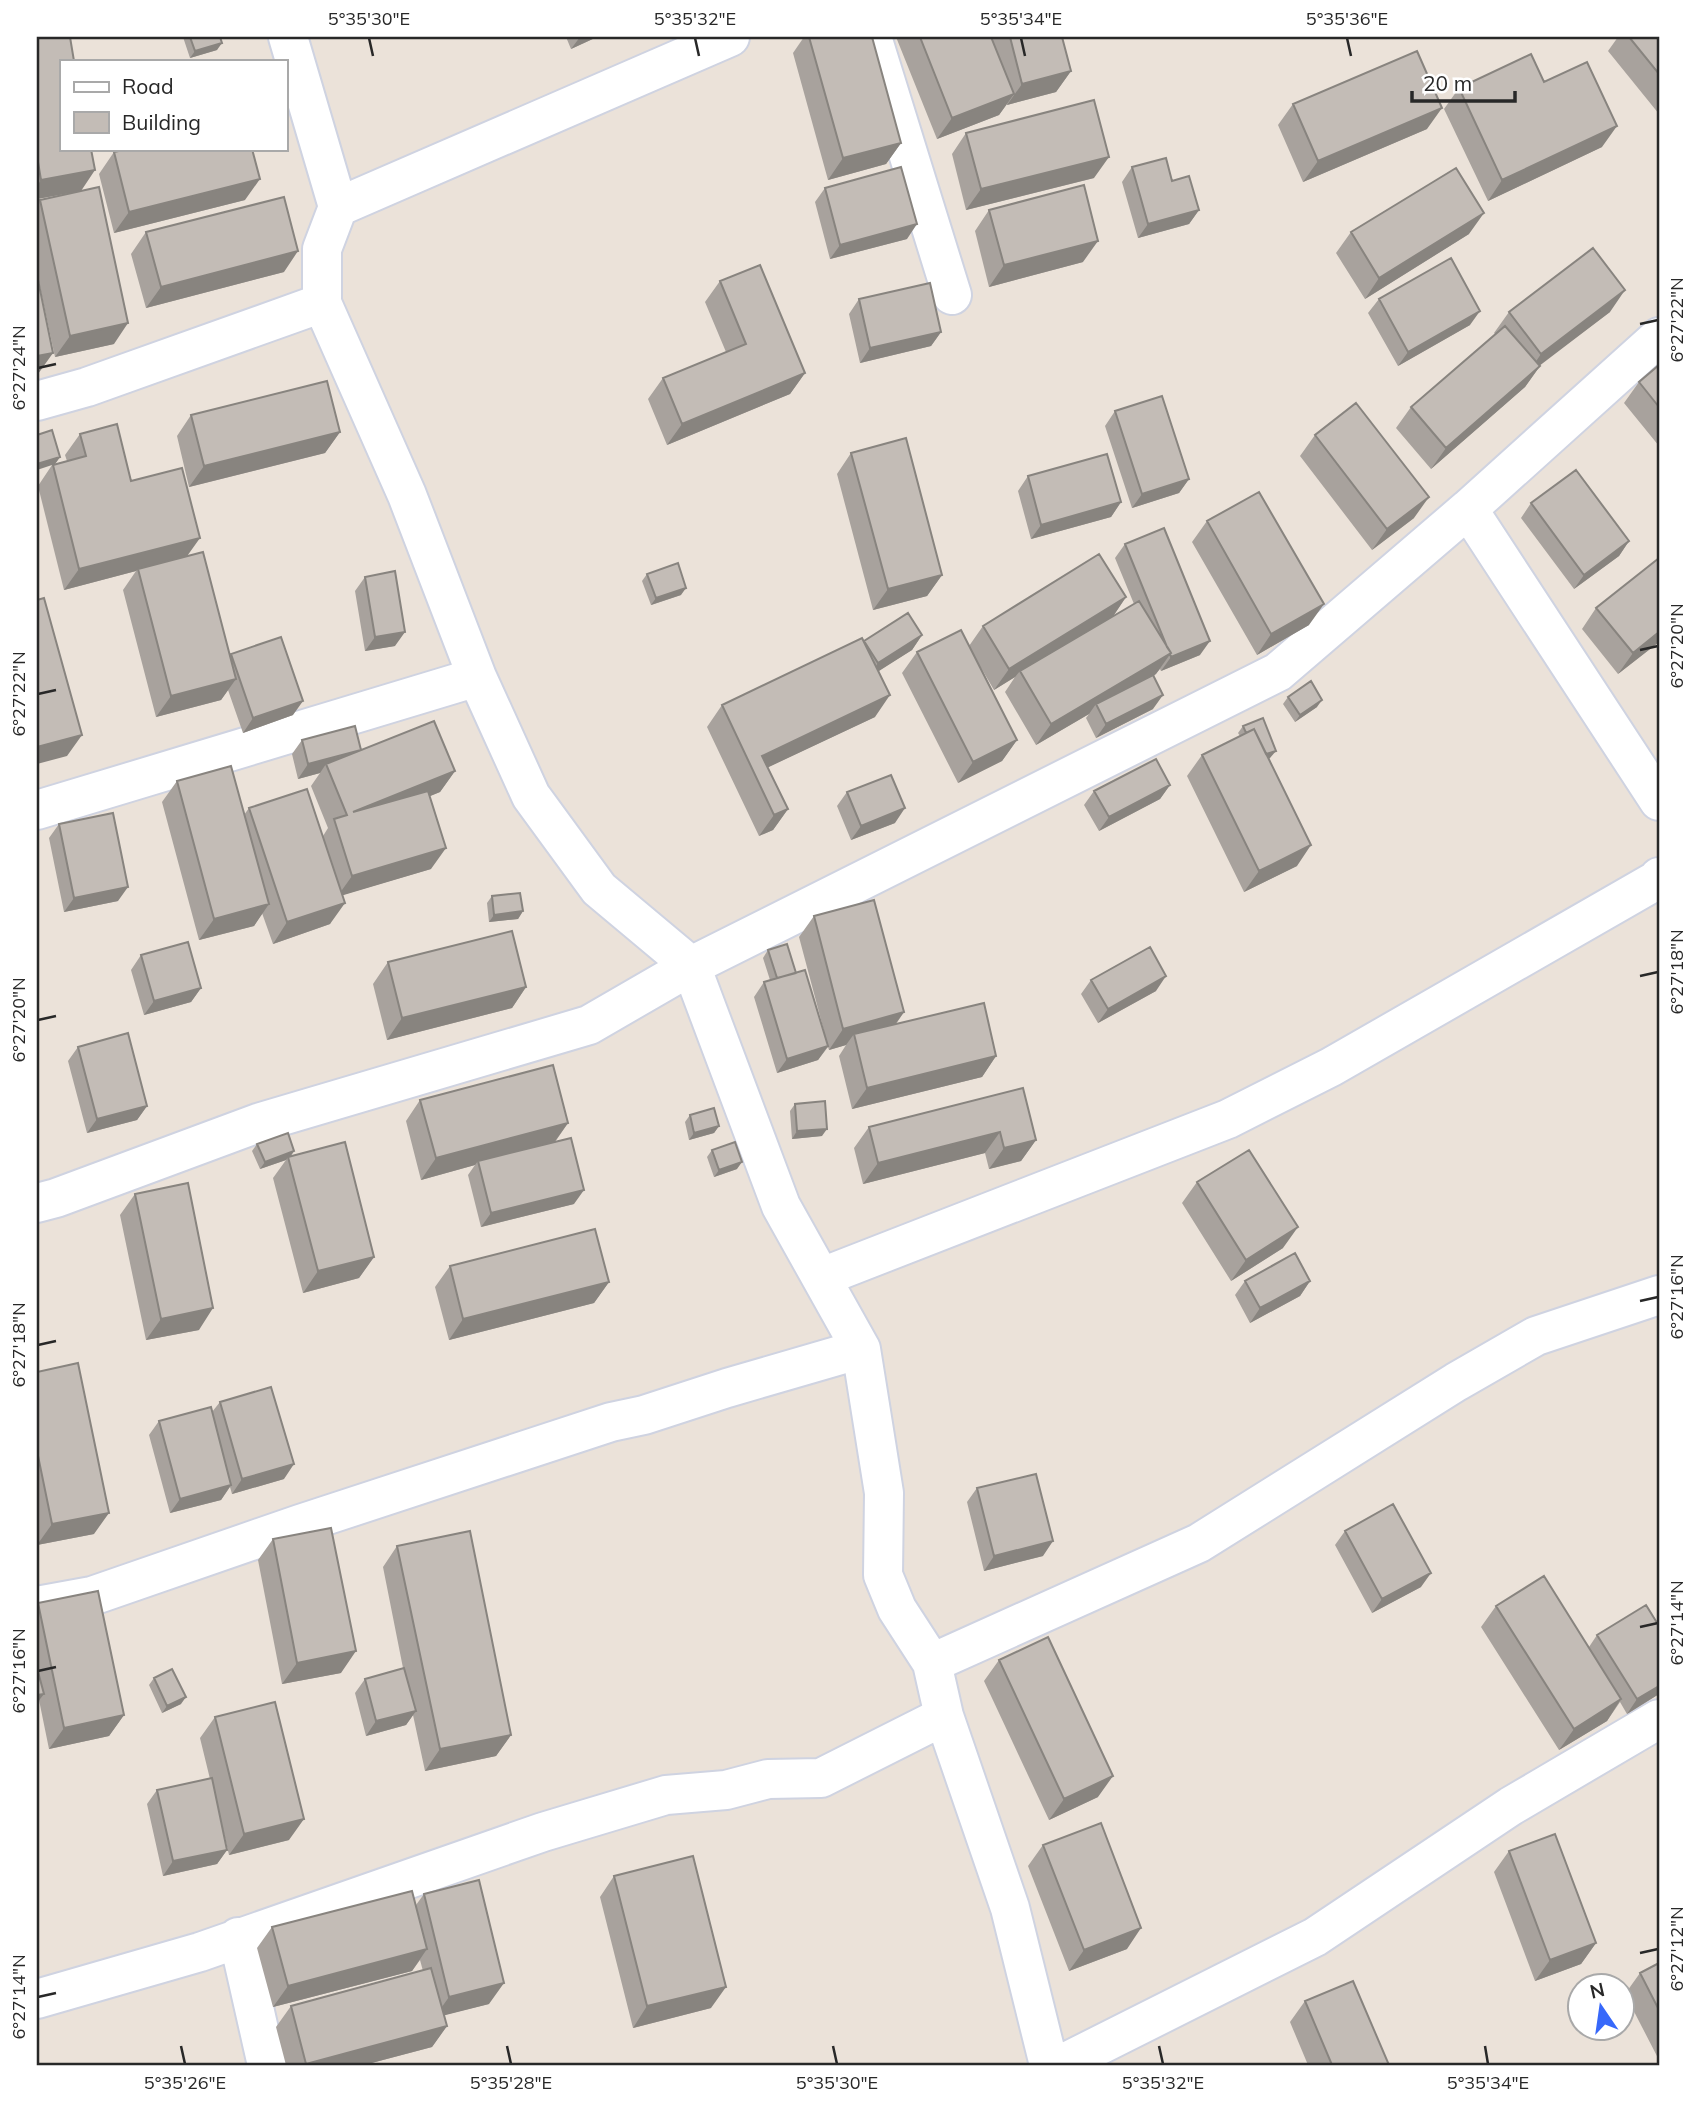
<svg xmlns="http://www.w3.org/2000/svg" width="1696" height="2102" font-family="Mulish,sans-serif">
<rect width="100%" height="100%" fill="#ebe2d9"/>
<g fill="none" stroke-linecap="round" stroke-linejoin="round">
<!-- minor casing -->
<g stroke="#cfd3e1" stroke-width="42">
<path id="minor" d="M288,37L338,207L322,249V303L407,495L477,677L531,796L599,889L691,966L781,1206L861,1349L884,1493L883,1575L897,1609L932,1663L944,1716L1010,1908L1049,2065
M872,37L952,295
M338,207L730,37
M37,401L87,387L322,303
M1468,509L1659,801
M37,810L477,677
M37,1203L56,1198L258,1123L589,1025L691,966L1278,672L1468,509L1659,337
M822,1277L1228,1119L1331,1067L1657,880L1659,877
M37,1606L92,1596L300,1524L611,1422L644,1415L727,1388L861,1349
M932,1663L1199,1543L1456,1382L1536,1336L1659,1295
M238,1937L267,2065
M37,1999L200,1952L543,1832L666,1795L726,1790L768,1779L821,1778L944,1716
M1060,2065L1315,1937L1511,1806L1659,1719"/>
</g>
<!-- minor -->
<use href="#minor" stroke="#fff" stroke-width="38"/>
</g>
<!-- wall -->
<path fill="#a8a29d" d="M37,37L81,191L37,199Z
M183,37H220L217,50L190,58Z
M566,37H597L571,49Z
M804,37H872L901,143L886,164L828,180L793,53Z
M896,37H1062L1071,71L1056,92L1007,105V104L999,115L937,139Z
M1618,37H1659V114L1608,51Z
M1544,82L1602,147L1488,201L1444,109L1459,88Z
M1293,104L1427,129L1303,182L1278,125Z
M966,133L1094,178L966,210L952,154Z
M114,152L245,200L114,233L99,174Z
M1132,167L1172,181L1199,210L1189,224L1138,238L1122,182Z
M825,188L907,239L830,259L815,202Z
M40,200L114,344L55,357L37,273V205Z
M989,210L1083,262L989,287L975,231Z
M146,232L284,272L146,308L131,254Z
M1351,232L1469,234L1365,299L1336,253Z
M720,281L805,373L790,394L667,445L648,399L663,378L726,352L705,302Z
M859,299L941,332L931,346L860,363L849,314Z
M1379,299L1470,325L1398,366L1368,313Z
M1509,312H1610L1539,365L1540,366L1525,387L1431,469L1396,428L1411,407L1495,334L1494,333Z
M1659,365V446L1624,403L1639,382Z
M1115,411L1189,479L1179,493L1132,508L1105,426Z
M191,415L340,432L325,453L189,487L177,436Z
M80,434L131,481L187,557L230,656L231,654L293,715L243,733L228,690L221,700L156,717L123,590L136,571L64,590L38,486L52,465L60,457L55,464L67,461L65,455Z
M1315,435L1414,518L1372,550L1300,456Z
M851,453L942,575L927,596L873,610L837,474Z
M1028,476L1121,502L1111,517L1031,539L1018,491Z
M1531,503L1629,541L1619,556L1574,589L1521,518Z
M1207,521L1309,625L1257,655L1192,542Z
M1125,544L1200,655L1161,671L1160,669L1154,676L1153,709L1096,738L1086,718L1089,714L1036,745L1005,692L1015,677L994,690L980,666L1017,740L1002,761L958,783L902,673L917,652L969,646L983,626L1126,597L1113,616L1134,604L1115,558Z
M647,574L681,595L651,605L642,581Z
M365,577L395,646L365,651L355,591Z
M1596,608L1659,642L1618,674L1582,629Z
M922,635L912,650L878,671L875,717L768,767L788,809L773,830L759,836L707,727L722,705L864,641Z
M1288,697L1317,707L1295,722L1283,704Z
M1243,726L1270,758L1268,759L1297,866L1244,892L1187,776L1202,755L1240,736L1238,733Z
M302,740L361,750L455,771L440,792L430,796L431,869L342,895L330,924L273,944L262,913L254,926L199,940L162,802L177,781L244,815L249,808L323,836L328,828L311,786L320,773L298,779L292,754Z
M1170,785L1160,799L1099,831L1084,805L1094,791Z
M847,792L895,823L851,840L837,806Z
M59,824L118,901L64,912L49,838Z
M492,896L523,911L518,919L489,922L487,903Z
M814,916L904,1012L896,1024L996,1056L982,1077L852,1109L839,1056L846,1045L829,1050L828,1047L818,1060L777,1073L754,997L764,982L770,980L763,958L768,950L796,973L824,1031L799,937Z
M141,955L201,988L191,1002L144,1015L131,970Z
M388,962L526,987L512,1008L387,1040L373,984Z
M1091,980L1156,991L1098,1023L1081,994Z
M78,1047L147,1106L137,1120L87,1133L68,1061Z
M1023,1088L1036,1140L1021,1161L989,1169L985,1153L863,1184L854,1148L869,1127Z
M420,1100L568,1123L555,1142L574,1204L481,1227L468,1175L475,1165L421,1180L406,1121Z
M795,1104L822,1136L792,1139L790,1111Z
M690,1115L719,1126L714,1133L689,1140L685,1122Z
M257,1144L294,1151L291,1156L374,1257L359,1278L303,1293L273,1178L286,1160L260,1169L252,1151Z
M712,1150L737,1169L714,1177L707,1157Z
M1197,1182L1283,1248L1231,1281L1182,1203Z
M135,1194L199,1330L146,1340L120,1215Z
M450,1266L609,1282L594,1303L449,1340L435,1287Z
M1245,1281H1310L1300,1296L1250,1323L1235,1295Z
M37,1372L94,1534L37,1545Z
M220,1402L284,1479L232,1494L230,1487L221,1500L170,1513L149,1435L159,1421L212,1412Z
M977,1488L1043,1556L984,1571L967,1502Z
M1345,1531L1421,1587L1372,1613L1335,1545Z
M273,1539L341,1673L282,1684L258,1560Z
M397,1546L511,1735L496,1756L425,1771L413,1715L406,1725L366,1736L355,1693L365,1679L403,1668L383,1567Z
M38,1603L124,1715L109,1736L49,1749L39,1700L37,1703V1605Z
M1496,1606L1589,1647L1597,1635L1659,1694L1627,1714L1620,1702L1607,1721L1559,1750L1481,1627Z
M999,1660L1098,1797L1049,1820L984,1681Z
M154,1678L181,1704L162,1713L149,1685Z
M215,1717L289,1840L229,1855L220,1816L227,1850L217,1864L163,1876L147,1804L157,1790L210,1779L200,1738Z
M1043,1845L1127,1949L1069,1971L1028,1866Z
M1509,1851L1596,1943L1581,1964L1535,1981L1494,1872Z
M614,1876L711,2008L633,2028L600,1897Z
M424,1894L489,2004L444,2015L447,2026L432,2047L364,2065H286L276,2027L291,2006L423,1971L420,1960L412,1971L273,2007L257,1948L272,1927L416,1905Z
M1659,1963V2060L1625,1994L1640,1973Z
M1305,2001L1389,2065H1308L1290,2022Z"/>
<!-- shaded-wall -->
<path fill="#88847f" d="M580,37H597L571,49Z
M222,43L217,50L190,58L195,51Z
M1071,71L1056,92L1007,105L1022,84Z
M1014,94L999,115L937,139L952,118Z
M1442,108L1427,129L1303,182L1318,161Z
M1617,126L1602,147L1488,201L1502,180Z
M901,143L886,164L828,180L843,158Z
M1109,157L1094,178L966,210L981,189Z
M95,170L81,191L37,199V186L41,180Z
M260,179L245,200L114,233L129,212Z
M1199,210L1189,224L1138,238L1148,224Z
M1484,213L1469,234L1365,299L1379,278Z
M917,224L907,239L830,259L840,245Z
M1098,241L1083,262L989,287L1004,265Z
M298,251L284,272L146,308L161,287Z
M1625,290L1610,312L1526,376L1541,354Z
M1480,311L1470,325L1398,366L1408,352Z
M128,323L114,344L55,357L70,336Z
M941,332L931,346L860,363L870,348Z
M53,353L38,374H37V356Z
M1540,366L1525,387L1431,469L1446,448Z
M805,373L790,394L667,445L682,424Z
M340,432L325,453L189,487L204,466Z
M60,457L55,464L37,470V464Z
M1189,479L1179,493L1132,508L1142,494Z
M1429,497L1414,518L1372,550L1387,529Z
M1121,502L1111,517L1031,539L1041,525Z
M200,538L185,559L138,569L136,571L64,590L79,569Z
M1629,541L1619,556L1574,589L1584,575Z
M942,575L927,596L873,610L888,589Z
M686,588L681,595L651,605L656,598Z
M1126,597L1112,618L1020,671L1015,677L994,690L1009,669Z
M1324,604L1309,625L1257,655L1271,634Z
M405,632L395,646L365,651L375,637Z
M1659,632V642L1618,674L1633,653Z
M922,635L912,650L868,678L878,663Z
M1210,641L1200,655L1161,671L1171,657Z
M1171,653L1156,674L1098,709L1096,704L1089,714L1036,745L1051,724Z
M236,679L221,700L156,717L171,696Z
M890,695L875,717L754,774L762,756Z
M1163,695L1153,709L1096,738L1106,724Z
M1322,700L1317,707L1295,722L1300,715Z
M303,701L293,715L243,733L253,718Z
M82,735L67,756L37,764V747Z
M1017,740L1002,761L958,783L973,762Z
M362,751L326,764L320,773L298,779L308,764Z
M1276,751L1270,758L1251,765L1256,758Z
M455,771L440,792L338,834L353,812Z
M1170,785L1160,799L1099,831L1109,817Z
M905,808L895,823L851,840L861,826Z
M788,809L773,830L759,836L774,815Z
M1311,845L1297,866L1244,892L1259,871Z
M446,848L431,869L337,897L352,876Z
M128,887L118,901L64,912L74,898Z
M345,903L330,924L273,944L287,922Z
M269,904L254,926L199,940L214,919Z
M523,911L518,919L489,922L494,915Z
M1166,976L1156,991L1098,1023L1108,1009Z
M526,987L512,1008L387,1040L402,1018Z
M201,988L191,1002L144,1015L154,1001Z
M904,1012L889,1033L854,1034L846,1045L829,1050L843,1029Z
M828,1046L818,1060L777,1073L787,1059Z
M996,1056L982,1077L852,1109L867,1088Z
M147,1106L137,1120L87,1133L97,1119Z
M568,1123L553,1144L478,1161L475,1165L421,1180L436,1158Z
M719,1126L714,1133L689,1140L694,1133Z
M827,1129L822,1136L792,1139L797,1131Z
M1000,1132L985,1153L863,1184L878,1163Z
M1036,1140L1021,1161L989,1169L1004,1148Z
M294,1151L289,1158L288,1157L286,1160L260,1169L265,1162Z
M742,1162L737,1169L714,1177L719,1170Z
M584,1190L574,1204L481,1227L491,1213Z
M1298,1227L1283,1248L1231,1281L1246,1260Z
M374,1257L359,1278L303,1293L318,1271Z
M1310,1281L1300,1296L1250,1323L1260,1308Z
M609,1282L594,1303L449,1340L463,1319Z
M213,1308L199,1330L146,1340L161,1319Z
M294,1464L284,1479L232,1494L242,1479Z
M231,1485L221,1500L170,1513L180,1499Z
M109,1513L94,1534L37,1545L52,1524Z
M1053,1541L1043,1556L984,1571L994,1556Z
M1431,1573L1421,1587L1372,1613L1382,1599Z
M356,1651L341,1673L282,1684L297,1663Z
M1659,1686V1694L1627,1714L1637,1699Z
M44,1694L37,1703V1695Z
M186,1697L181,1704L162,1713L167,1706Z
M1621,1699L1607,1721L1559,1750L1574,1729Z
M416,1711L406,1725L366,1736L376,1721Z
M124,1715L109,1736L49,1749L64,1728Z
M511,1735L496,1756L425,1771L440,1749Z
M1113,1776L1098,1797L1049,1820L1064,1799Z
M304,1819L289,1840L229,1855L244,1834Z
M227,1850L217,1864L163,1876L173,1861Z
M1141,1928L1127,1949L1069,1971L1084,1950Z
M1596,1943L1581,1964L1535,1981L1550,1960Z
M427,1949L412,1971L273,2007L288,1986Z
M504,1983L489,2004L434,2018L449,1997Z
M726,1987L711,2008L633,2028L647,2006Z
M447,2026L432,2047L364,2065H305L306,2064Z"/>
<!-- building -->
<path fill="#c3bcb6" stroke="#88847f" stroke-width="2" d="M37,37H70L74,61H61V149H91L95,170L41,180L37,156Z
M190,37H220L222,43L195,51Z
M809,37H872L901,143L843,158Z
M920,37H991L1014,94L952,118Z
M1010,37H1062L1071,71L1022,84Z
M1629,37H1659V74Z
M1417,51L1442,108L1318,161L1293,104Z
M1531,54L1544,82L1587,62L1617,126L1502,180L1459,88Z
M1094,100L1109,157L981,189L966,133Z
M128,149H252L260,179L129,212L114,152Z
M1166,158L1172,181L1189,176L1199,210L1148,224L1132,167Z
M901,167L917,224L840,245L825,188Z
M1456,168L1484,213L1379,278L1351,232Z
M1084,185L1098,241L1004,265L989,210Z
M99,187L128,323L70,336L40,200Z
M284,197L298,251L161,287L146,232Z
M1593,248L1625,290L1541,354L1509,312Z
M1451,258L1480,311L1408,352L1379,299Z
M760,265L805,373L682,424L663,378L746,344L720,281Z
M37,275L53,353L37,356Z
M930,283L941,332L870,348L859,299Z
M1505,326L1540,366L1446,448L1411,407Z
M1659,365V407L1639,382Z
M327,381L340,432L204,466L191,415Z
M1162,396L1189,479L1142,494L1115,411Z
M1356,403L1429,497L1387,529L1315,435Z
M117,424L131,481L182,468L200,538L79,569L53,465L86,456L80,434Z
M52,430L60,457L37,464V435Z
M906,438L942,575L888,589L851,453Z
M1107,454L1121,502L1041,525L1028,476Z
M1576,470L1629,541L1584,575L1531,503Z
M1259,492L1324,604L1271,634L1207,521Z
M1164,528L1210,641L1171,657L1170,654L1171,653L1167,647L1125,544Z
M203,552L236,679L171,696L138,569Z
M1099,554L1126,597L1009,669L983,626Z
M1659,558V632L1633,653L1596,608Z
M678,563L686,588L656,598L647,574Z
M395,571L405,632L375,637L365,577Z
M44,598L82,735L37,747V600Z
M1139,601L1171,653L1051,724L1020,671Z
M908,613L922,635L878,663L864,641Z
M961,630L1017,740L973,762L917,652Z
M281,637L303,701L253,718L231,654Z
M862,638L890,695L762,756L788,809L774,815L722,705Z
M1153,675L1163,695L1106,724L1096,704Z
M1311,681L1322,700L1300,715L1288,697Z
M1263,718L1276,751L1266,754L1254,729L1246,733L1243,726Z
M434,721L455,771L353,812L428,791L446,848L352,876L334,819L347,815L326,764Z
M355,726L361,750L308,764L302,740Z
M1254,729L1311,845L1259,871L1202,755Z
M1156,759L1170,785L1109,817L1094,791Z
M231,766L269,904L214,919L177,781Z
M891,775L905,808L861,826L847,792Z
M307,789L345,903L287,922L249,808Z
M113,813L128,887L74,898L59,824Z
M520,893L523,911L494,915L492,896Z
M874,900L904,1012L843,1029L814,916Z
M512,931L526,987L402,1018L388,962Z
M188,942L201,988L154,1001L141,955Z
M787,944L796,973L777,978L768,950Z
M1150,947L1166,976L1108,1009L1091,980Z
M805,970L828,1046L787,1059L764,982Z
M984,1003L996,1056L867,1088L854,1034Z
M128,1033L147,1106L97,1119L78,1047Z
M553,1065L568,1123L436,1158L420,1100Z
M1023,1088L1036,1140L1004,1148L1000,1132L878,1163L869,1127Z
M825,1101L827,1129L797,1131L795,1104Z
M714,1108L719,1126L694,1133L690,1115Z
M288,1133L294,1151L265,1162L257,1144Z
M571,1138L584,1190L491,1213L478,1161Z
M345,1142L374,1257L318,1271L288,1157Z
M735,1142L742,1162L719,1170L712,1150Z
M1249,1150L1298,1227L1246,1260L1197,1182Z
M188,1183L213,1308L161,1319L135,1194Z
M595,1229L609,1282L463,1319L450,1266Z
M1295,1253L1310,1281L1260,1308L1245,1281Z
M78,1363L109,1513L52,1524L37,1451V1372Z
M271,1387L294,1464L242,1479L220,1402Z
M211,1407L231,1485L180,1499L159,1421Z
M1036,1474L1053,1541L994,1556L977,1488Z
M1393,1504L1431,1573L1382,1599L1345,1531Z
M331,1528L356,1651L297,1663L273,1539Z
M470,1531L511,1735L440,1749L397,1546Z
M1544,1576L1621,1699L1574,1729L1496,1606Z
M98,1591L124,1715L64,1728L38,1603Z
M1646,1605L1659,1626V1686L1637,1699L1597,1635Z
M1048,1637L1113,1776L1064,1799L999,1660Z
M37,1668L44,1694L37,1695Z
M404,1668L416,1711L376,1721L365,1679Z
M172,1669L186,1697L167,1706L154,1678Z
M275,1702L304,1819L244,1834L215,1717Z
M212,1778L227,1850L173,1861L157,1790Z
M1101,1823L1141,1928L1084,1950L1043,1845Z
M1555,1834L1596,1943L1550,1960L1509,1851Z
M693,1856L726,1987L647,2006L614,1876Z
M479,1880L504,1983L449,1997L424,1894Z
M412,1891L427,1949L288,1986L272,1927Z
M1659,1963V2010L1640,1973Z
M431,1968L447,2026L306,2064L291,2006Z
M1353,1981L1389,2065H1332L1305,2001Z"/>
<!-- ticks -->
<path fill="none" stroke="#282828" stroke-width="2.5" d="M369,38L373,56M695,38L699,56M1021,38L1025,56M1347,38L1351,56M1640,324L1658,320M38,368L56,364M1640,650L1658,646M38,694L56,690M1640,976L1658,972M38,1020L56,1016M1640,1301L1658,1297M38,1345L56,1341M1640,1627L1658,1623M38,1671L56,1667M1640,1953L1658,1949M38,1997L56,1993M181,2046L185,2064M507,2046L511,2064M833,2046L837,2064M1159,2046L1163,2064M1485,2046L1488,2064"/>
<!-- border -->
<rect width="1696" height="2102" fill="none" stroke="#ffffff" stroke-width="77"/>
<!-- legend -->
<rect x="60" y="60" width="228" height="91" fill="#ffffff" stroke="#a9a9a9" stroke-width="2"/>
<rect x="74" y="82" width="35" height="10" fill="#ffffff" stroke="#a9a9a9" stroke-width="2"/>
<text x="122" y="94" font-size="21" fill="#282828">Road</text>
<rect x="74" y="112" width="35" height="21" fill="#c3bcb6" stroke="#a9a9a9" stroke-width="2"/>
<text x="122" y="130" font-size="21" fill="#282828">Building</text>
<!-- north arrow -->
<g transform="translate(1601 2007) rotate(347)"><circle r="33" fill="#ffffff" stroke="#a9a9a9" stroke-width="2"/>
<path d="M0-5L12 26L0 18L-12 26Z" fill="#3768fa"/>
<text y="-10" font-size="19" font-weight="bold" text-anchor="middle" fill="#282828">N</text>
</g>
<!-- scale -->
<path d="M1412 91v10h103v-10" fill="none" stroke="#282828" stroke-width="3.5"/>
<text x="1423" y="91" font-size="21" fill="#282828" stroke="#ffffff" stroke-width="5" paint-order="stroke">20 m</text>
<rect x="38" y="38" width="1620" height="2026" fill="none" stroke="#282828" stroke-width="2.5"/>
<g font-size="18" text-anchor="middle" fill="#282828">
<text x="369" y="25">5°35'30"E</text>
<text x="695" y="25">5°35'32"E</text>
<text x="1021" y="25">5°35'34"E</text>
<text x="1347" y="25">5°35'36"E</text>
<text transform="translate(1677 320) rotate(-90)" y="6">6°27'22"N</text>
<text transform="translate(19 368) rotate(-90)" y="6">6°27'24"N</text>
<text transform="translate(1677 646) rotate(-90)" y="6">6°27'20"N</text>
<text transform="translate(19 694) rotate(-90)" y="6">6°27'22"N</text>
<text transform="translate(1677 972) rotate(-90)" y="6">6°27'18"N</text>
<text transform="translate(19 1020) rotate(-90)" y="6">6°27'20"N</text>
<text transform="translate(1677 1297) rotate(-90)" y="6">6°27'16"N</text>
<text transform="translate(19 1345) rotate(-90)" y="6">6°27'18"N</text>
<text transform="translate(1677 1623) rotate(-90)" y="6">6°27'14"N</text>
<text transform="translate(19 1671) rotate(-90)" y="6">6°27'16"N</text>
<text transform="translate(1677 1949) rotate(-90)" y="6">6°27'12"N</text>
<text transform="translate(19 1997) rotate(-90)" y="6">6°27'14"N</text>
<text x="185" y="2089">5°35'26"E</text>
<text x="511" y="2089">5°35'28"E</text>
<text x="837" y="2089">5°35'30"E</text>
<text x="1163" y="2089">5°35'32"E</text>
<text x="1488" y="2089">5°35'34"E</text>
</g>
</svg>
